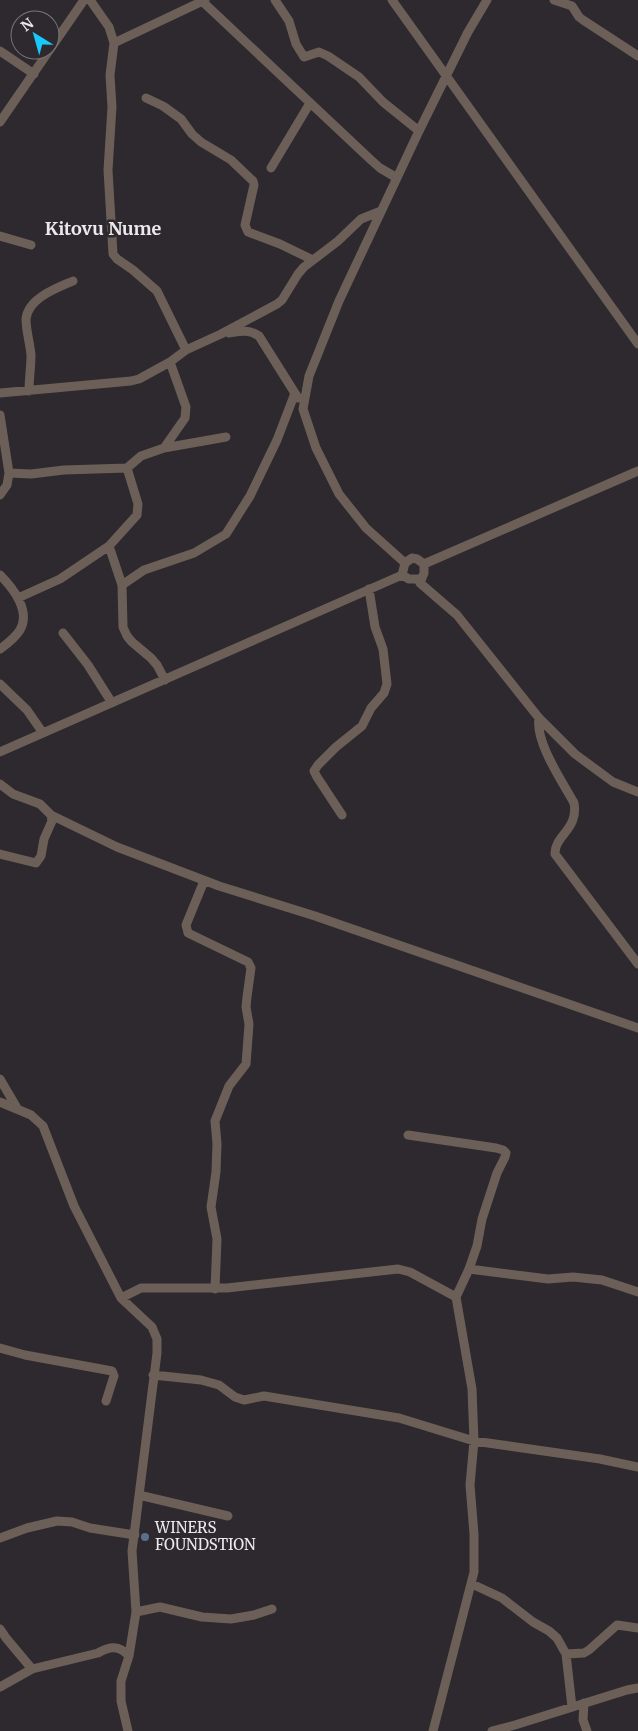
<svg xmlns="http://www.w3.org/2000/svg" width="638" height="1731" font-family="Merriweather,serif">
<rect width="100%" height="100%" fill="#2d292e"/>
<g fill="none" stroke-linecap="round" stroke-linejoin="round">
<!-- minor -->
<path stroke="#6c5f57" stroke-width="9" d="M90,0L109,27L114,43L110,75L112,107L108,170L113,254L117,259L133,270L157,291L186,350
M275,0L289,21L296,44L304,57L319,52L328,56L359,77L383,102L419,131
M392,0L638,344
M554,0L572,6L579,17L583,20L638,56
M203,2L371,160L380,168L397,178
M114,43L205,0
M0,51L34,74
M146,98L163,106L181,119L192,134L201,142L231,160L253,181L254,185L245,225L248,232L280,244L313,260
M0,122L84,0
M271,168L310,103
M0,236L31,245
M229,333C241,331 249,329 259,336L298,398
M29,391C29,379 31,367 31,355C30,343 26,331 26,319C28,298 57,288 73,281
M0,393L131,381L139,379L170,362L186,350L221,334L277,304L282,300L298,274L304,267L338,241L361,219L381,211
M0,415L9,473L7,485L0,495
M164,448L185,418L186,407L170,362
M9,473L31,474L64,470L127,468L141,456L164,448L226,437
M109,546L122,585L123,627L127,636L132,642L151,658L157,665L165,680
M412,558L417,559L424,564V573L420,583L418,579H409L402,575L405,563Z
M405,563L366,528L339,494L316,448L303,409L309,376L339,301L419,131L468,32L487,0
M424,564L638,471
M0,575C13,588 31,611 20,630C15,638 7,644 0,649
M420,583L457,615L539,718L575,754L613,782L638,792
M122,585L144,570L194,553L226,534L250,496L277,440L295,393
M18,598L60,579L109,546L137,515L138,504L127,468
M63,633L88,665L112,703
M0,684L27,710L43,733
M539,718C535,742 562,781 574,803C579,829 554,836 555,854L638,964
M0,752L402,575
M0,784L13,794L40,804L51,815L117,847L219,886L315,916L638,1028
M342,815L317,777L314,771L318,765L336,747L362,726L371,708L384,693L387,684L383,649L375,627L369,589
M0,854L36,863L41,856L44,839L52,821L51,815
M204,881L186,925L188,933L248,962L251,968L247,997L246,1007L249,1024L246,1064L229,1086L215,1121L217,1144L216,1172L211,1207L217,1239L215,1289
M0,1079L17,1108
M0,1102L31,1115L43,1126L74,1206L121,1298L152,1327L157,1339V1353L132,1551L136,1612L129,1656L121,1681V1701L128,1731
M408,1135L496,1148L503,1150L506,1153L505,1157L497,1173L482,1219L477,1246L469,1269L456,1297
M469,1269L548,1279L573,1277L602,1280L638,1292
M121,1298L141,1288H227L398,1269L410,1272L456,1297L472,1389L474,1441L470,1485L474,1534V1572L433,1731
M0,1348L25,1355L112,1371L114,1376L106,1401
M153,1375L201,1380L219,1385L235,1397L244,1400L264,1396L399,1418L474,1441L600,1459L638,1467
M139,1498L143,1496L228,1516
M0,1538L27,1528L57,1521L72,1522L90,1528L135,1535
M472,1584L502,1598L533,1622L549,1631L557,1638L566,1654L584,1653L589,1650L617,1625L638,1628
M136,1612L160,1607L202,1617L231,1619L254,1615L272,1609
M0,1629L6,1638L32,1669L0,1687
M566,1654L572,1707
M32,1669L98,1653C110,1646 119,1645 129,1656
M584,1703L583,1720L587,1731
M492,1731L515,1725L627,1690L638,1688"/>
</g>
<!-- markers -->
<circle fill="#5c6f8a" stroke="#2d292e" stroke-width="2" cx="145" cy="1537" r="5"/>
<g text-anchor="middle" stroke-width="5" stroke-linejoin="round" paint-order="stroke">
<!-- poi labels -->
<g font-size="15" fill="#ece9ec" stroke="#2d292e" text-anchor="start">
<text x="155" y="1533">WINERS<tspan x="155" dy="17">FOUNDSTION</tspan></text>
</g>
<!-- quarter labels -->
<g font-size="18" font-weight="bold" fill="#ece9ec" stroke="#2d292e">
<text x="103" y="235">Kitovu Nume</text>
</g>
</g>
<!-- north arrow -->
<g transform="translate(35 35) rotate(323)"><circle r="24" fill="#2d292e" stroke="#79767a"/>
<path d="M0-4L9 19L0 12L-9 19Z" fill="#18cafc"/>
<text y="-8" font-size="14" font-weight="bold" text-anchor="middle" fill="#ece9ec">N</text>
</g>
</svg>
